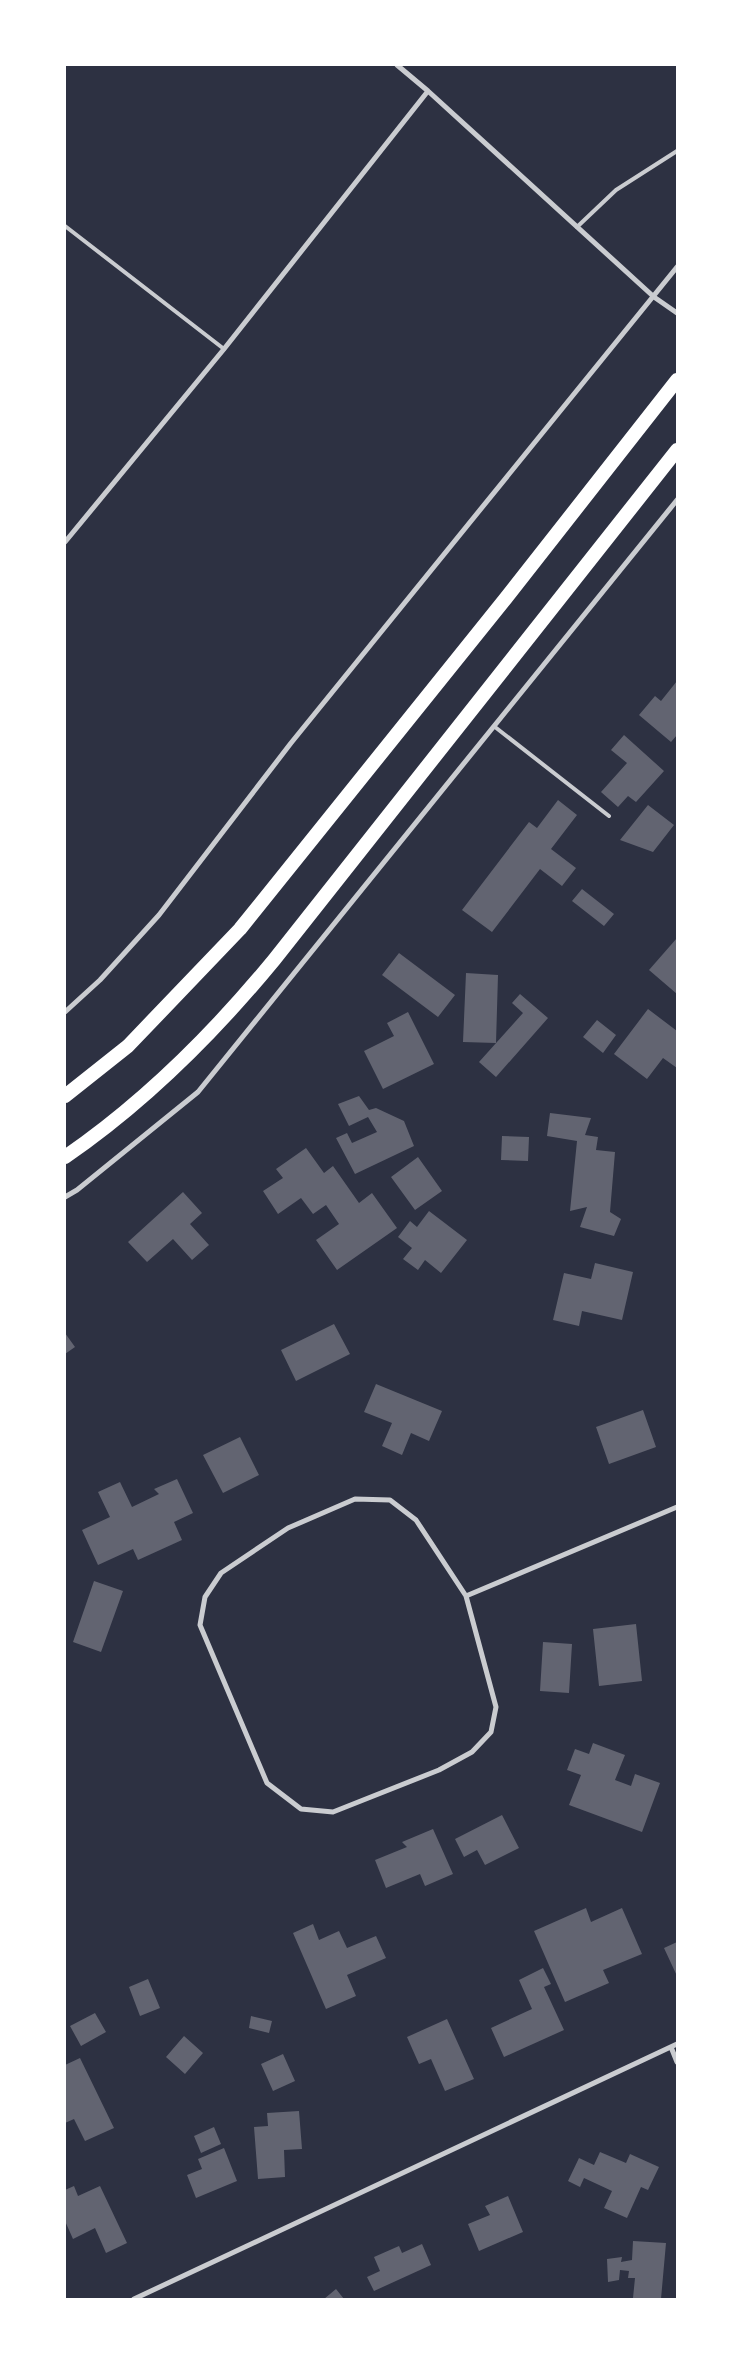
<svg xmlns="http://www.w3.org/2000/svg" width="742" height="2364" font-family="Overpass,sans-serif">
<rect width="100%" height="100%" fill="#2d3142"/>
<!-- building -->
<path fill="#626471" d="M677,681V735L671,742L639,715L655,696L661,701Z
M624,735L664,771L636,802L628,796L618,807L601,792L627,763L611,750Z
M558,800L577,815L551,849L576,868L562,886L540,869L492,932L462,910L529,822L537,828Z
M648,805L674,825L653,852L620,840Z
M582,889L614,914L604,926L572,901Z
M677,938V994L649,970Z
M399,953L455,995L438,1017L382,975Z
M466,973L498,975L496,1043L463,1042Z
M520,994L548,1018L496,1077L479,1062L523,1013L512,1003Z
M648,1009L677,1031V1068L663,1058L647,1079L614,1054Z
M408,1012L434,1064L383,1089L364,1051L394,1036L387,1023Z
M597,1020L616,1035L603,1053L583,1037Z
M359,1096L369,1110L376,1108L404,1121L414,1146L355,1174L336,1138L347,1133L352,1143L377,1132L368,1117L349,1126L338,1104Z
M550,1113L591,1118L585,1135L598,1137L596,1150L615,1152L610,1212L621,1219L614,1236L580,1227L587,1207L570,1211L577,1141L547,1136Z
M502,1136L529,1137L528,1161L501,1160Z
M306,1148L324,1173L333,1166L359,1203L372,1193L397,1228L337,1270L316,1240L339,1224L326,1205L313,1214L301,1198L278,1214L263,1191L283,1178L276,1169Z
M418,1157L442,1191L415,1210L391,1177Z
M183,1192L202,1213L190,1224L209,1245L192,1260L173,1239L147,1262L128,1242Z
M429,1211L467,1240L441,1273L425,1260L418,1270L403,1259L412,1248L398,1237L410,1221L417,1227Z
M595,1263L633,1272L622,1320L582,1311L579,1326L553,1320L564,1273L591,1279Z
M334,1324L350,1354L296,1381L281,1350Z
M65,1333L75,1347L65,1354Z
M376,1384L442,1411L429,1441L411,1433L402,1455L382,1446L392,1423L364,1412Z
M643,1410L656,1447L609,1464L596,1427Z
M240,1437L259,1475L223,1493L203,1455Z
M177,1479L193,1513L174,1522L182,1540L138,1560L133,1549L98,1565L82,1530L110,1517L98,1492L120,1482L132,1507L159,1494L154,1489Z
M94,1581L123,1591L101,1652L73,1642Z
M636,1624L642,1681L599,1686L593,1629Z
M543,1642L572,1644L569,1693L540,1691Z
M593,1743L625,1755L615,1780L631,1786L635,1774L660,1783L642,1832L569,1805L581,1775L567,1770L575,1749L589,1754Z
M502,1815L519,1848L485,1865L477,1850L464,1857L455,1839Z
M433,1829L453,1874L425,1886L420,1874L386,1888L375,1860L407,1847L402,1842Z
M586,1908L591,1922L622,1908L642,1954L603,1970L609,1983L565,2002L534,1931Z
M313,1924L319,1940L339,1931L347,1948L376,1936L386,1958L347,1975L356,1996L326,2009L293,1933Z
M677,1942V1976L664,1948Z
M543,1968L551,1984L544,1987L564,2030L504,2057L491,2028L532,2009L519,1980Z
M148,1979L160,2008L140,2016L129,1987Z
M95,2013L106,2032L81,2046L70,2026Z
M251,2016L272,2021L269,2033L249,2028Z
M447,2019L474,2079L445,2091L431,2059L419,2064L407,2037Z
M184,2036L203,2053L185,2074L166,2057Z
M283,2054L295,2081L273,2091L261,2064Z
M80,2058L114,2128L85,2141L74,2119L65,2123V2065Z
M299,2111L302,2149L284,2150L285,2177L258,2179L254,2127L268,2126L267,2113Z
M214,2127L221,2144L201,2153L194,2136Z
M224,2148L237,2181L196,2198L187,2175L202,2169L198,2159Z
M600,2152L626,2163L630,2154L659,2167L648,2190L641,2187L627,2218L604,2208L612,2191L584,2178L580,2187L568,2181L579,2158L594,2165Z
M74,2186L78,2196L100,2186L127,2243L106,2253L95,2228L73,2239L65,2221V2190Z
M508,2196L523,2232L479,2251L468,2224L490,2215L485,2206Z
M633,2241L666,2243L661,2299L633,2298L635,2278H628L629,2271L620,2270L619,2280L608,2282L607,2259L622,2257L621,2262L632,2260Z
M422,2244L431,2265L374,2291L367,2277L380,2271L374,2257L399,2246L402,2253Z
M336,2289L344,2299H324Z"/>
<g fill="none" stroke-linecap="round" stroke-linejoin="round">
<!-- service -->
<path stroke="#caccd0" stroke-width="4" d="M65,226L224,349
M577,227L616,190L677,151
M495,727L609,816"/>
<!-- minor -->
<path stroke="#caccd0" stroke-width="5" d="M397,65L428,91L654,297L677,313
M65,542L224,349L428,91
M65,1012L100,980L159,915L291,743L677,267
M65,1197L77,1190L198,1092L677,500
M355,1499L390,1500L416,1520L466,1596L496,1707L491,1732L472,1752L439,1770L333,1812L301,1809L267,1783L200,1625L205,1597L221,1573L288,1528Z
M466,1596L677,1507
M671,2047L677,2062
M134,2299L677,2044"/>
<!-- trunk -->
<path stroke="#fff" stroke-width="14" d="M65,1096L128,1046L240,929L506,598L677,380
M65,1157C145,1102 213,1034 274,960L677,450"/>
</g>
<!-- border -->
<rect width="742" height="2364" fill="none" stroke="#ffffff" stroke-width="132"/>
</svg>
